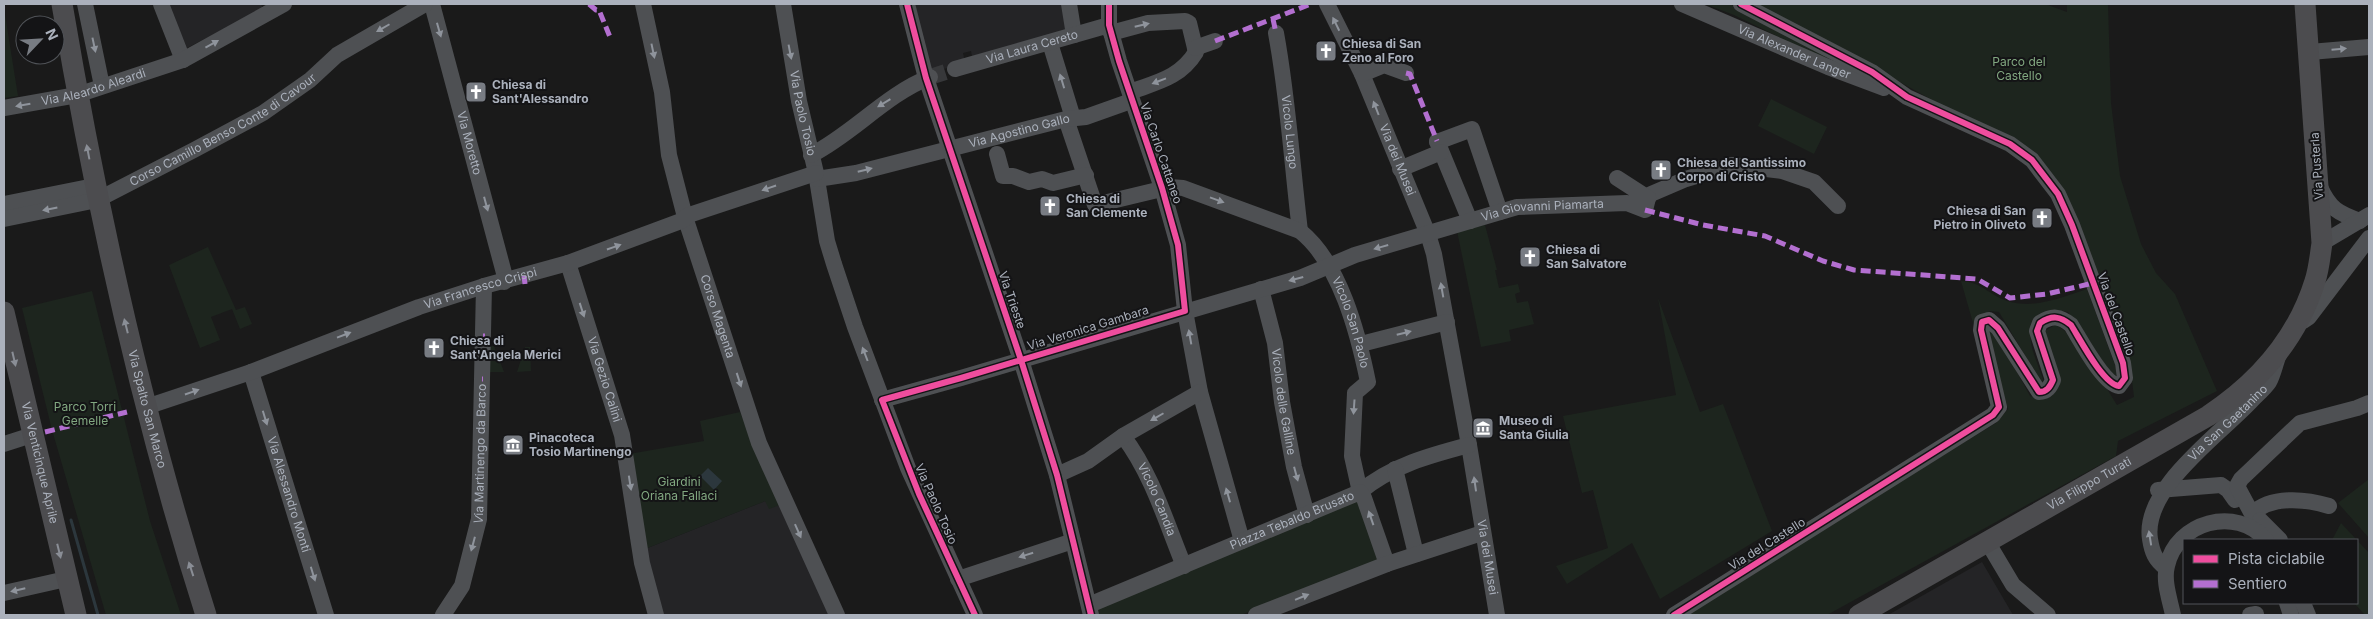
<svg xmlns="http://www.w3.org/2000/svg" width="2373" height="619" font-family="Inter,sans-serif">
<rect width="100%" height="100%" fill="#1a1a1a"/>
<!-- built -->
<path fill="#242426" d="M168,4H261L263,9L187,48Z
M913,4H1067L1069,33L972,56L971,51L963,53L965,63L930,73Z
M765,501L780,505L829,615H662L645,549Z
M1982,562L2013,615H1888Z"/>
<!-- green -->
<path fill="#1d251e" d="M1705,4H1730L1868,73L1810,52L1734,15Z
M1750,4H2045L2067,12V4H2108L2111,103L2120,176L2141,244L2156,273L2175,294L2217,391L2118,441L2116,456L1827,615H1680L1996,423L2008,409L1987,334L1989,329L1998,337L2030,396C2043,401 2053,398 2059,386L2043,332L2055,325C2073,330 2107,388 2117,405L2134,397L2130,364L2062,190L1934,101L1830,43Z
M4,8L18,96L4,98Z
M1771,99L1827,127L1814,154L1758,126Z
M1485,225L1497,270H1495L1499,288L1518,284L1520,292L1515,294L1517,303L1528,301L1534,324L1509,330L1511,341L1481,347L1457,231Z
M208,247L236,310L245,307L252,324L240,329L232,309L211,317L220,340L200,348L169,265Z
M1961,281C1979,282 1984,290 2000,298C2027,312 2060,298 2087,289L2118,373L2115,379L2068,312L2057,310L2039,314C2022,336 2035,355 2043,379L2042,384L1999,312L1990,311L1973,323Z
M92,291L150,521L181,615H106L52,430L22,308Z
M1658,298L1700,412L1723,404L1772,531L1660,599L1632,543L1567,584L1556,566L1608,548L1593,490L1582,493L1563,416L1676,395Z
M490,346H494L504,372H489Z
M525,347H530L531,371L517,372Z
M740,412L780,505L769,509L765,501L645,549L629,454L704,441L700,421Z
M2369,479V538L2338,503Z
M1357,500L1379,560L1241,615H1097L1096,606Z
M2341,523L2369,553V615H2365L2354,603H2357V540H2332Z"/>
<!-- water -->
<path fill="#2c373d" d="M708,468L722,481L714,490L700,476Z"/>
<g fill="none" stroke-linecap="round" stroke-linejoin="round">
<!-- stream -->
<path stroke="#2c373d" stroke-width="3" d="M71,520L98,615"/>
<!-- minor-tunnel -->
<path stroke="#37383a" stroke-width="16" stroke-dasharray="16 8" stroke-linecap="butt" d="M930,77L955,69"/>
<!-- minor -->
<g stroke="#4e5053" stroke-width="16">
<path d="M85,4L102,86"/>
<path d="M161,4L183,60"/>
<path id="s1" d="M432,4L504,273V282"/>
<path id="s2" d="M643,4L662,92L669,155L685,217L759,443L837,615"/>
<path id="s3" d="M783,4L799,101L816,173L827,241L834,264L855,327L908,468L975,615"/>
<path d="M907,4L926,78L1021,360L1057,475L1091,615"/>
<path d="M1069,4L1074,35"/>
<path d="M1109,4V25L1119,61L1162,188L1178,245L1185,311L1200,392L1242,541"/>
<path id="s4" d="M1327,4L1362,74L1428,234L1434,254L1469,445L1497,615"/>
<path id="s5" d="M1682,4L1828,67L1884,88"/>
<path d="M1111,33L1148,23L1185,21L1189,23L1196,52C1180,78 1157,82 1130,92"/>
<path id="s6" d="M1276,33C1288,98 1292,165 1300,231"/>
<path d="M1050,43L1073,118"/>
<path d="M1195,48L1215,41"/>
<path d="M2310,52L2369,47"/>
<path id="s7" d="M955,69L1109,25"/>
<path d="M1362,74L1384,65L1406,73"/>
<path id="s8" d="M4,108L77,95L183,60L284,4"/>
<path id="s9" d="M1066,119L1095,205L1170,187L1183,188L1300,231C1340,263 1358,333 1368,382L1355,393L1352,456L1360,492C1390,466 1431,455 1469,445"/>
<path d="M1437,141L1470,221"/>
<path d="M1437,142L1472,129L1500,212"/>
<path d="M997,154L1003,176H1013L1029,182L1042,179L1053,183L1086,175"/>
<path d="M811,155C854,133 885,95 930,77"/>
<path d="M1400,169L1441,152"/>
<path id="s10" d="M817,179L856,173L1066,119L1086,117L1131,101"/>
<path d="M2320,187C2330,209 2338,213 2360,221"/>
<path d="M1648,198L1651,194L1686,179L1732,165L1782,171L1814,182L1838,206"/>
<path d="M4,204L94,186"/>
<path id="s11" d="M4,219L97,200L194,150L263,113L310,80L337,55L425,4"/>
<path d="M2322,243L2369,215"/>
<path id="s12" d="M568,263L622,435L642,563L656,615"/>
<path id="s13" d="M1261,289L1275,343L1282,402L1294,467L1307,515"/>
<path d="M2303,321L2309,317L2369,238"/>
<path d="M1361,344L1447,322"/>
<path id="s14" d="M251,372L326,615"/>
<path id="s15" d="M882,400L961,378L1300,278L1355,255L1517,207L1627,203L1645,210L1648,198L1617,178"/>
<path id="s16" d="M146,407L251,372L419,307L484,286L568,263L681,221L689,215L816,173"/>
<path id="s17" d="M1123,436C1152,474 1166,522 1184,566"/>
<path d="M4,444L32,435"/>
<path d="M1395,469L1416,554"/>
<path d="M1057,475L1088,461L1123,436L1200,392"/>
<path d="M2158,490L2221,485L2228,490L2235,500"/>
<path d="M2329,506C2306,499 2271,495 2252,514L2237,486L2241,479L2300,423L2357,408L2369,403"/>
<path d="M2260,520L2280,540"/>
<path d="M1988,543L2013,585L2048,615"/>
<path id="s18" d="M2166,568C2155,560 2152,552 2150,539C2142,488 2221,434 2253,399C2258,394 2265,388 2269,382C2273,375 2275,365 2278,357"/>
<path d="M958,579L1073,541"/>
<path d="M4,593L66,579"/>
<path d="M2287,603L2291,615"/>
<path d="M2303,603L2308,615"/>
<path id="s19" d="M1089,605L1360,492L1364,498L1387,564"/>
<path id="s20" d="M443,615L462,586L479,519L484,286"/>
<path d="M1256,615L1387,564L1482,533"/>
<path d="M1674,615L1993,415L1999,407L1981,330L1982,322L1989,320L1998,328L2039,392C2047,392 2050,387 2053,380L2037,331L2040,323C2052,315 2060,316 2071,325C2080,339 2103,384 2119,386L2125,378L2123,363L2072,225L2058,194L2032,160L2010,144L1907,97L1872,72L1741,4"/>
<path d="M2173,615C2170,600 2163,581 2167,566C2176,522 2236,505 2266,540"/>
<path d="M2250,615L2256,614"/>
</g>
<!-- major -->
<g stroke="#4c4c4f" stroke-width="21">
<path id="s21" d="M62,4C97,211 142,415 206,615"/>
<path id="s22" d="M4,312L76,615"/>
<path id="s23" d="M1859,615L2208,416C2258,383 2297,339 2315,281C2319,269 2320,256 2322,243L2305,4"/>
</g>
<!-- quiet -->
<path stroke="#b36fd0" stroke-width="5" stroke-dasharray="10 5" stroke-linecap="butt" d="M589,4L596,10H599L610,37
M1273,19L1276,33
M1215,41L1311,4
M1406,73L1410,74L1437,141
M1645,210L1703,225L1765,236L1823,261L1854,270L1977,279L2010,298L2047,294L2093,283
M524,276L525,284
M483,336H485
M482,379H483
M45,432L127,412"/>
<!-- cycleway casing -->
<g stroke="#141416" stroke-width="9">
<path id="cycleway" d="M907,4L926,78L1021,360L1057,475L1091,615
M975,615L919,494L882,400L961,378L1185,311L1178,245L1162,188L1119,61L1109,25V4
M1674,615L1993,415L1999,407L1981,330L1982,322L1989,320L1998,328L2039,392C2047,392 2050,387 2053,380L2037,331L2040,323C2052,315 2060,316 2071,325C2080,339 2103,384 2119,386L2125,378L2123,363L2072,225L2058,194L2032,160L2010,144L1907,97L1872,72L1741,4"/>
</g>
<!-- cycleway -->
<use href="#cycleway" stroke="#ef4d9e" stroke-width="6"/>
</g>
<!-- one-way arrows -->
<defs><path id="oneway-solid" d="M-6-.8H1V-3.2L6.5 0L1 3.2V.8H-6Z" transform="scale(1.25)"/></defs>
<g fill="#8f949c">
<use href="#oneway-solid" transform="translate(1336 24) rotate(-116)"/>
<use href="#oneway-solid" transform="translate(1142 25) rotate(-13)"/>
<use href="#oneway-solid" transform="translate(383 28) rotate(150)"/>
<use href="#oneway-solid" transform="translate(439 30) rotate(74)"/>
<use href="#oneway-solid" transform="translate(212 44) rotate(-29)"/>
<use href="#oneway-solid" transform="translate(94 45) rotate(78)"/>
<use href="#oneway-solid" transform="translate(2339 49) rotate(-5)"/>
<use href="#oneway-solid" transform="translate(653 51) rotate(78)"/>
<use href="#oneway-solid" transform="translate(790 52) rotate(79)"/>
<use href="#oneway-solid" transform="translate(1062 81) rotate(-107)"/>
<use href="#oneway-solid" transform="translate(1159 81) rotate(159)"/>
<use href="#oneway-solid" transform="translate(884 103) rotate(149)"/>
<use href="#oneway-solid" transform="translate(23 105) rotate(170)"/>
<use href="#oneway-solid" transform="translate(1376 108) rotate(-111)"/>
<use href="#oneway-solid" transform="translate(865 170) rotate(-14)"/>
<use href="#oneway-solid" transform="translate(769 188) rotate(161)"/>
<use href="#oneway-solid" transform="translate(1217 200) rotate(20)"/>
<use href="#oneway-solid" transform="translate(486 204) rotate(75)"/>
<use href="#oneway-solid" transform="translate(50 209) rotate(169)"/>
<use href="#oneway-solid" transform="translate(614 247) rotate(-19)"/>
<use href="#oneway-solid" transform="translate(1381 247) rotate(164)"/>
<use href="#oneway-solid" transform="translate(1296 279) rotate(165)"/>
<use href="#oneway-solid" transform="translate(1442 290) rotate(-100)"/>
<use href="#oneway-solid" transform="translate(582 310) rotate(72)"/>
<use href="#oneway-solid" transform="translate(1404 333) rotate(-14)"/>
<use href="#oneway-solid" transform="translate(344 335) rotate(-21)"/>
<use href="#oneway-solid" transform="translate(1190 337) rotate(-100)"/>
<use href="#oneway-solid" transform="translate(865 354) rotate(-111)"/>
<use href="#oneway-solid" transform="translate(739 380) rotate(72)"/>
<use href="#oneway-solid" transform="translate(192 392) rotate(-19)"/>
<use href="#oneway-solid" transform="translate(1354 407) rotate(94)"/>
<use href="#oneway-solid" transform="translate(1157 417) rotate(150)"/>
<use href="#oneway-solid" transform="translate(265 418) rotate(73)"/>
<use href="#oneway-solid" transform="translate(1296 474) rotate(75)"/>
<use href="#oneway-solid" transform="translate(630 483) rotate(81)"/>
<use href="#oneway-solid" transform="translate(1475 484) rotate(-98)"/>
<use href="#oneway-solid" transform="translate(1228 495) rotate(-106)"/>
<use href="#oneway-solid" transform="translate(1371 518) rotate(-109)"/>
<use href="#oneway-solid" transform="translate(798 531) rotate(66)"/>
<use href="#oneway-solid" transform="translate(2150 538) rotate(-99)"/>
<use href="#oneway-solid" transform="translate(473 544) rotate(105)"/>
<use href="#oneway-solid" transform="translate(1026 555) rotate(163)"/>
<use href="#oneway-solid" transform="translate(313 574) rotate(73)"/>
<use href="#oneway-solid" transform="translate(18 590) rotate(167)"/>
<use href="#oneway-solid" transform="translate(1302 597) rotate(-22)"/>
</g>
<g fill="#8a8e96">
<use href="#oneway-solid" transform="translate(88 152) rotate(-101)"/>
<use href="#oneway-solid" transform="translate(126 326) rotate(-104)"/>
<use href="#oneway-solid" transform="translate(14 359) rotate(77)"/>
<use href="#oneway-solid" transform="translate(59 551) rotate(76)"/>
<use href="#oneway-solid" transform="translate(191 569) rotate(-108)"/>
</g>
<!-- icons -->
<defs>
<g id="church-square" transform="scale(1.125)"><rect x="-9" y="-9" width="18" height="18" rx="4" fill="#787c83" stroke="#141416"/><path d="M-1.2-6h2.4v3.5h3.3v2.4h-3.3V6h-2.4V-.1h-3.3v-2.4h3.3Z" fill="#fff"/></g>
<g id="museum-square" transform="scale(1.125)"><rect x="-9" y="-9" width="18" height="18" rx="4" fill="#787c83" stroke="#141416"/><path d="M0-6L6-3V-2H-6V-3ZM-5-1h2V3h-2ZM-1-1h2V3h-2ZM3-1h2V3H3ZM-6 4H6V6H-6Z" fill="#fff"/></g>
</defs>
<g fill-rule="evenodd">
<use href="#church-square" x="1326" y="51"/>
<use href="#church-square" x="476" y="92"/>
<use href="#church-square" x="1661" y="170"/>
<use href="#church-square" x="1050" y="206"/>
<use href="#church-square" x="2042" y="218"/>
<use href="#church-square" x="1530" y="257"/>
<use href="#church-square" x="434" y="348"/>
<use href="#museum-square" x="1483" y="428"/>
<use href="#museum-square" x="513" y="445"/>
</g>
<g text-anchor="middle" stroke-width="4" stroke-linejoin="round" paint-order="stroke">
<!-- poi labels -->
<g font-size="12" font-weight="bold" fill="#abb1bc" stroke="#141416" text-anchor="start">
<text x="1342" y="48">Chiesa di San<tspan x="1342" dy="14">Zeno al Foro</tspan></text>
<text x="492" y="89">Chiesa di<tspan x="492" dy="14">Sant'Alessandro</tspan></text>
<text x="1677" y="167">Chiesa del Santissimo<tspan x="1677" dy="14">Corpo di Cristo</tspan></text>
<text x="1066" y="203">Chiesa di<tspan x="1066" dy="14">San Clemente</tspan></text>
<text x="2026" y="215" text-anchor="end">Chiesa di San<tspan x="2026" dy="14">Pietro in Oliveto</tspan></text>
<text x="1546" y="254">Chiesa di<tspan x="1546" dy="14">San Salvatore</tspan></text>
<text x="450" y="345">Chiesa di<tspan x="450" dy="14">Sant'Angela Merici</tspan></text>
<text x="1499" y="425">Museo di<tspan x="1499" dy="14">Santa Giulia</tspan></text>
<text x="529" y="442">Pinacoteca<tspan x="529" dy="14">Tosio Martinengo</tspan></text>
</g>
<!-- street labels -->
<g font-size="12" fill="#abb1bc" stroke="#141416">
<text dy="4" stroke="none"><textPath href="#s7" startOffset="80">Via Laura Cereto</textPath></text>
<text dy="4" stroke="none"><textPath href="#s5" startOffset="122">Via Alexander Langer</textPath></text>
<text dy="4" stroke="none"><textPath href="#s8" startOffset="92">Via Aleardo Aleardi</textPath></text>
<text dy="4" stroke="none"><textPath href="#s3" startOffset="111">Via Paolo Tosio</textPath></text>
<text dy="4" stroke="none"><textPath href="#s11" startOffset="239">Corso Camillo Benso Conte di Cavour</textPath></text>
<text dy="4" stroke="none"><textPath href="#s10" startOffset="208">Via Agostino Gallo</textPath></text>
<text dy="4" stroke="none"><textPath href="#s6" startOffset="100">Vicolo Lungo</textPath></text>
<text dy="4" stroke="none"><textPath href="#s1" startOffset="144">Via Moretto</textPath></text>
<text transform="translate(1161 153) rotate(71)" y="4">Via Carlo Cattaneo</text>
<text dy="4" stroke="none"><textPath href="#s4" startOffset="171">Via dei Musei</textPath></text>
<text transform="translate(2317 166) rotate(-94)" y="4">Via Pusterla</text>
<text dy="4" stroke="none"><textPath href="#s15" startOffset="689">Via Giovanni Piamarta</textPath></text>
<text dy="4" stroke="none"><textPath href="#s16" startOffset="355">Via Francesco Crispi</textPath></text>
<text transform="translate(1012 300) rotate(71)" y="4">Via Trieste</text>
<text transform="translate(2116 314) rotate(70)" y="4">Via del Castello</text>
<text dy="4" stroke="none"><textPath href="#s2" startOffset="322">Corso Magenta</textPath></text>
<text dy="4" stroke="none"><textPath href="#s9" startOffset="412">Vicolo San Paolo</textPath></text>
<text transform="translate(1088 328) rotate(-17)" y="4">Via Veronica Gambara</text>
<text dy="4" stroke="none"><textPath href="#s12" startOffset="122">Via Gezio Calini</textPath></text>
<text dy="4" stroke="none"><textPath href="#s13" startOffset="115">Vicolo delle Galline</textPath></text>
<text dy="4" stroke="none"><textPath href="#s21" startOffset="414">Via Spalto San Marco</textPath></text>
<text dy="4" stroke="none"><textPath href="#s18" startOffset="179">Via San Gaetanino</textPath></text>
<text dy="4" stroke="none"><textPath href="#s20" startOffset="169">Via Martinengo da Barco</textPath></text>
<text dy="4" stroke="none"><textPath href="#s22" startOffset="155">Via Venticinque Aprile</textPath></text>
<text dy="4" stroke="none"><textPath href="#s23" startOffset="265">Via Filippo Turati</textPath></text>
<text dy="4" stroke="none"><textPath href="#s14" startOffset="128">Via Alessandro Monti</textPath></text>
<text dy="4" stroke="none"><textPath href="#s17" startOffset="72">Vicolo Candia</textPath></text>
<text transform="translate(936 504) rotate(66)" y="4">Via Paolo Tosio</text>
<text dy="4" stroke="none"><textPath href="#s19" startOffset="220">Piazza Tebaldo Brusato</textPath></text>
<text transform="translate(1767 544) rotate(-32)" y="4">Via del Castello</text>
<text dy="4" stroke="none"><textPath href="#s4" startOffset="580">Via dei Musei</textPath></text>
</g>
<!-- park labels -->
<g font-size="12" fill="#82a881" stroke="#141416">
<text x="2019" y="66">Parco del<tspan x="2019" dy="14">Castello</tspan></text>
<text x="85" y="411">Parco Torri<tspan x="85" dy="14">Gemelle</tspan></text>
<text x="679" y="486">Giardini<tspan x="679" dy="14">Oriana Fallaci</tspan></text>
</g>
</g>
<!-- border -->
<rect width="2373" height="619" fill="none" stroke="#abb1bc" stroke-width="10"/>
<!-- legend -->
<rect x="2183" y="539" width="175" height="65" fill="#141416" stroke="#505358"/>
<rect x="2193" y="555" width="25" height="8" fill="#ef4d9e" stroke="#505358"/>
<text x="2228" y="564" font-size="15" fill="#abb1bc">Pista ciclabile</text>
<rect x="2193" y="580" width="25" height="8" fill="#b36fd0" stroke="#505358"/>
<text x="2228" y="589" font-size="15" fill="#abb1bc">Sentiero</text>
<!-- north arrow -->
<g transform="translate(40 40) rotate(65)"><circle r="24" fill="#141416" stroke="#505358"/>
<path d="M0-4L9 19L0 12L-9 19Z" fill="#787c83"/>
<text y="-8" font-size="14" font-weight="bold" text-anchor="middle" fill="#abb1bc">N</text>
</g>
</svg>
